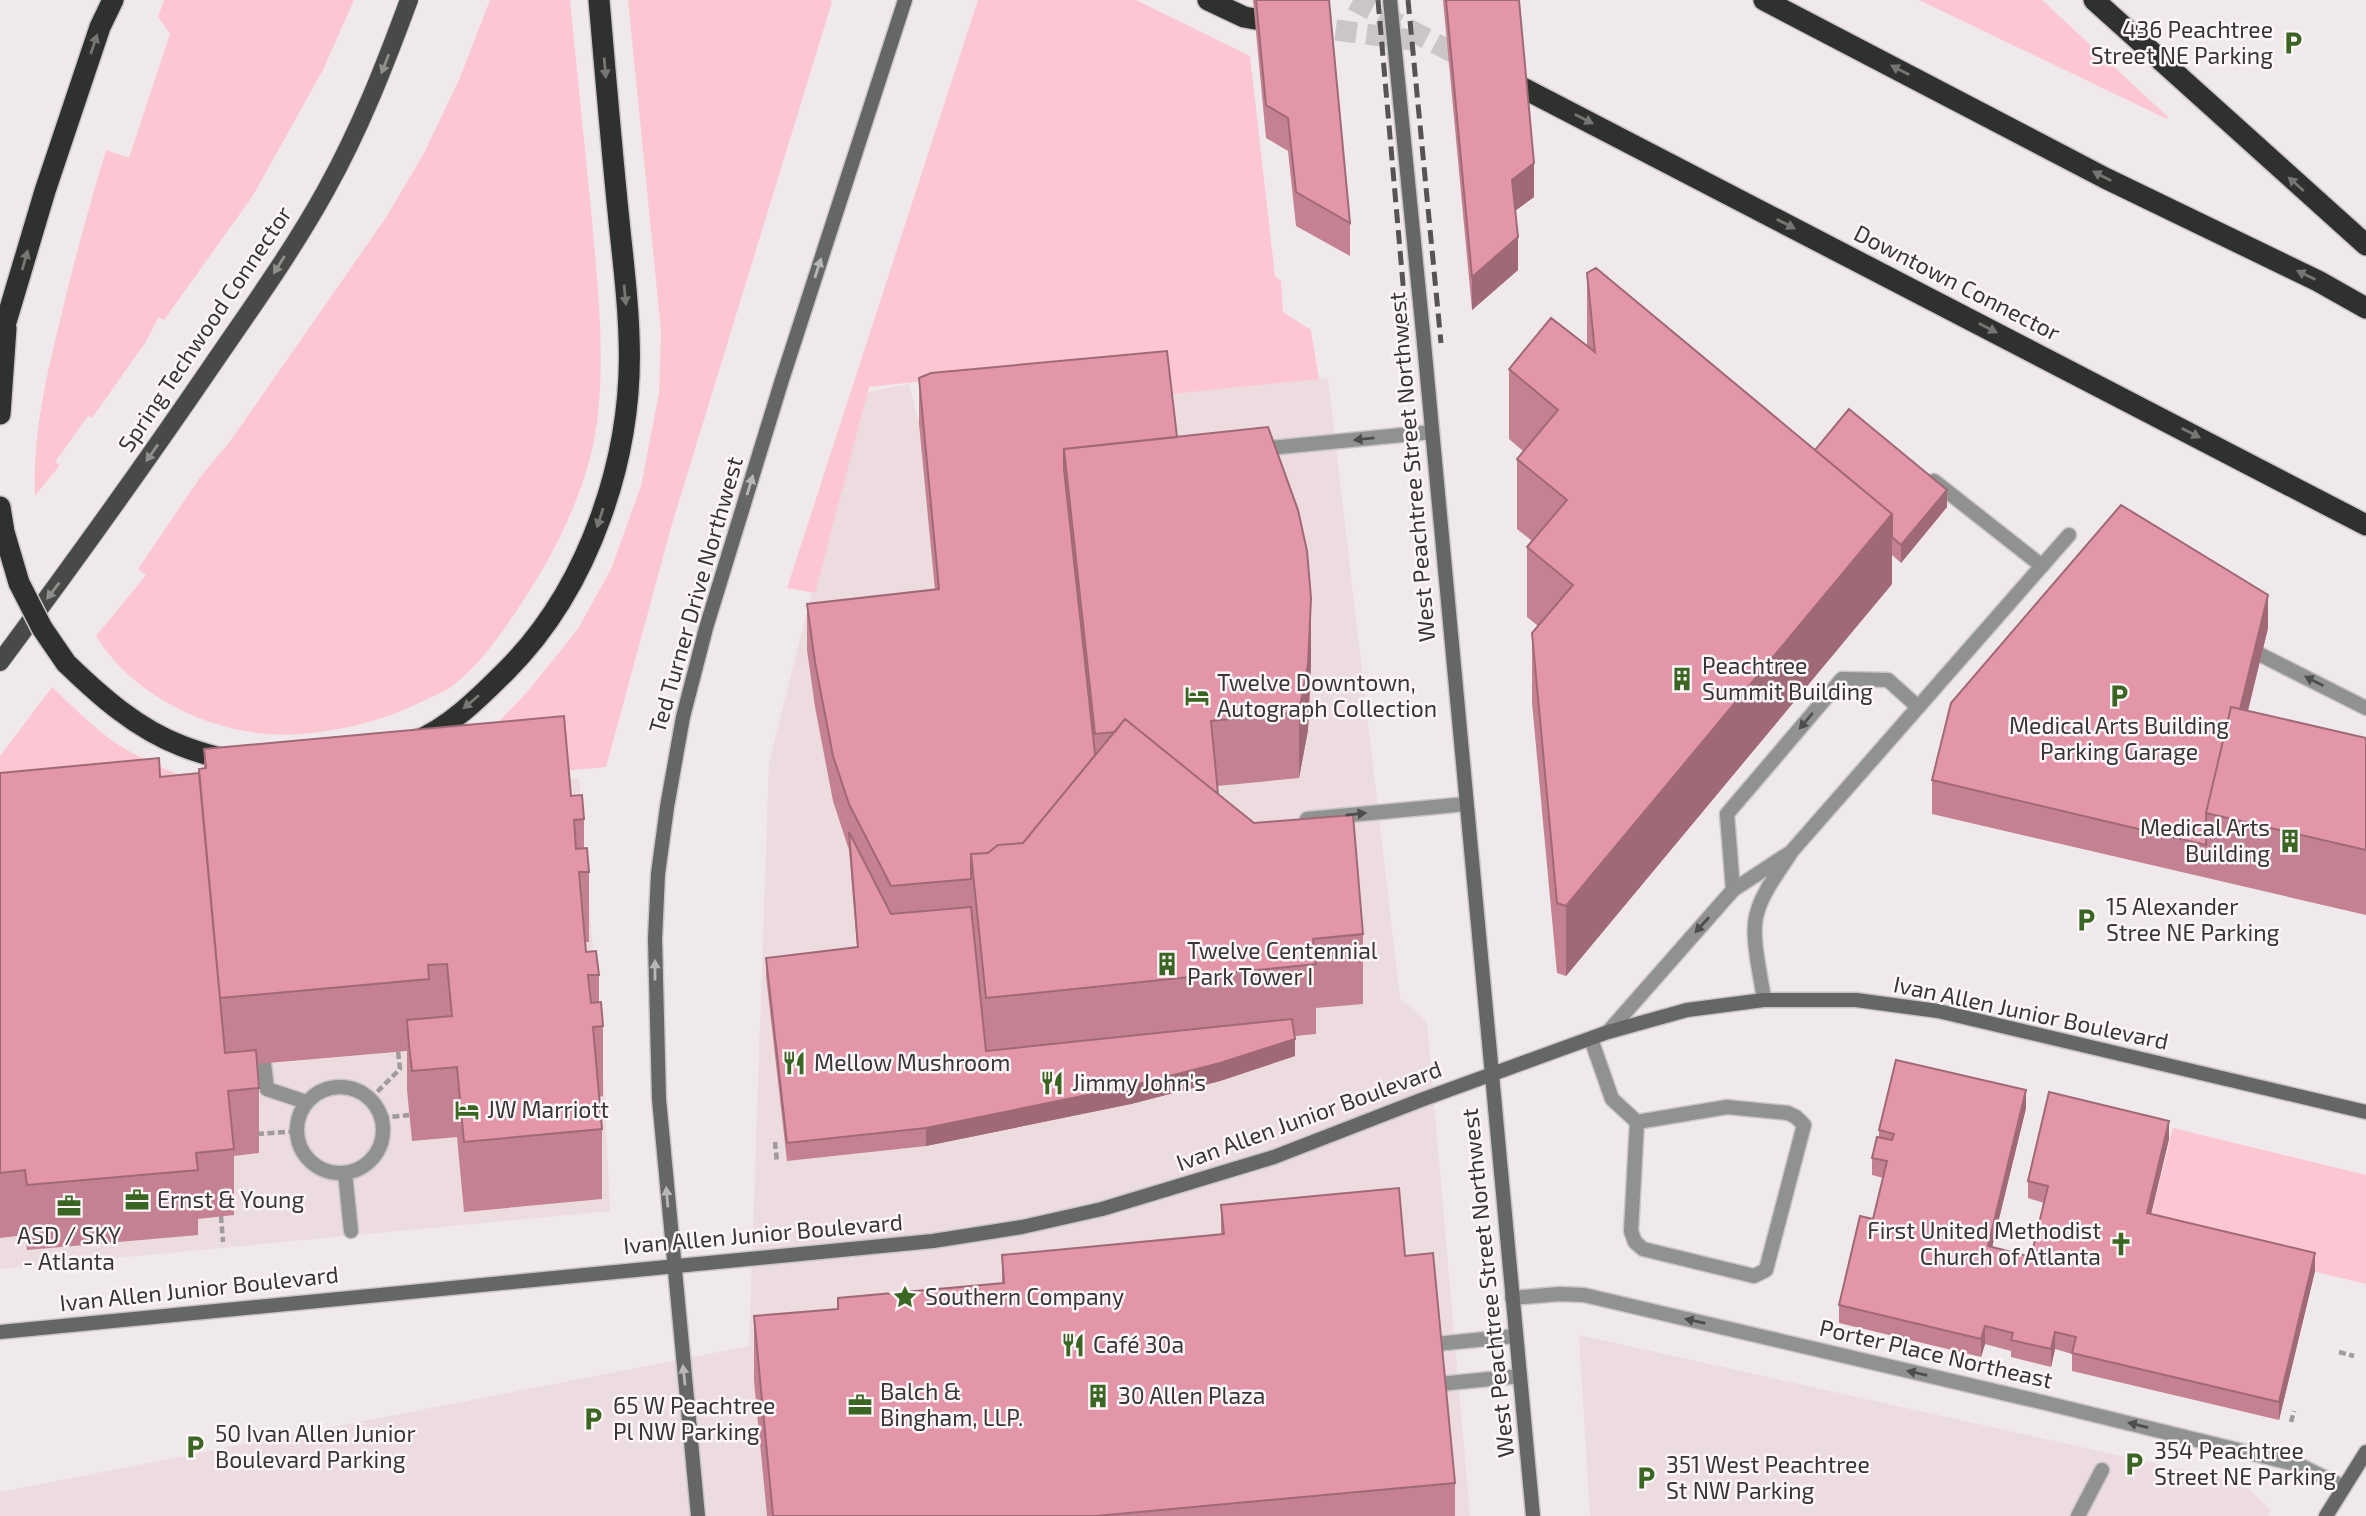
<svg xmlns="http://www.w3.org/2000/svg" width="2366" height="1516" font-family="'Exo 2',sans-serif">
<rect width="100%" height="100%" fill="#f0e9eb"/>
<!-- built -->
<path fill="#ecdbdf" d="M1328,378L1400,998L1427,1022L1470,1516H0V1492L749,1346L769,762L862,393L909,384L918,420Z
M579,778L605,1100L610,1211L0,1269V1238L25,1235L27,1250L196,1219L220,1068L429,1049L593,1097L603,1096L0,831Z
M1579,1335L2242,1483L2271,1510L2268,1516H1590Z"/>
<!-- green -->
<path fill="#fcc7d3" d="M164,0H354L323,70L252,197L164,320L159,317L145,343L92,418L88,416L55,462L60,465L35,496C33,435 45,381 60,321C73,264 89,207 106,150L129,158L170,34L158,17Z
M490,0H570C577,70 584,139 591,209C597,279 606,353 597,423C588,489 554,556 517,610C498,638 479,666 451,687C442,693 430,697 421,702C381,721 346,730 301,734C226,740 137,703 96,636L146,575L138,569L201,476L231,440L385,219L424,153L459,80Z
M628,0H830L832,2L672,524L606,767L392,787L488,733L528,691L578,629L611,569L641,486L659,393L661,331Z
M978,0H1136L1250,56L1275,276L1281,281L1283,312L1311,330L1319,379L931,419L925,381L869,387L815,593L787,588Z
M1919,0H2042L2168,117L2167,119Z
M52,687C72,706 92,726 114,742C138,758 166,769 193,781L0,836V756Z
M2173,1128L2366,1175V1284L2147,1231Z"/>
<g fill="none" stroke-linecap="round" stroke-linejoin="round">
<!-- highway-tunnel -->
<path stroke="#cbc5c7" stroke-width="21" stroke-dasharray="21 10" stroke-linecap="butt" d="M1353,0L1471,62
M1305,26L1412,40"/>
<!-- lane casing -->
<g stroke="#cbc5c7" stroke-width="17">
<path id="lane" d="M1259,449L1432,432
M1934,481L2042,566
M2261,655L2366,708
M1307,819L1466,804
M1733,890L1727,814L1842,679L1888,680L1918,707
M1591,1039L1612,1099L1637,1122L1631,1231L1635,1242L1643,1249L1754,1276L1766,1270L1804,1125L1796,1117L1788,1113L1727,1107L1637,1122
M264,1063L267,1089L306,1102
M297 1130a43 43 0 1 1 86 0a43 43 0 1 1-86 0Z
M345,1173L351,1231
M1436,1344L1516,1336
M1439,1384L1520,1376
M2078,1516L2102,1470"/>
</g>
<!-- street casing -->
<g stroke="#cbc5c7" stroke-width="17">
<path id="street" d="M1764,1000C1761,976 1750,935 1757,913C1763,891 1780,870 1792,851L2069,535
M1608,1032L1733,890L1788,854
M1512,1298L1559,1294L1584,1295L2050,1404L2299,1465L2344,1487"/>
</g>
<!-- secondary casing -->
<g stroke="#cbc5c7" stroke-width="17">
<path id="secondary" d="M1424,343L1533,1516
M0,1332L933,1241L1022,1227L1102,1209L1274,1157L1421,1100L1608,1032L1687,1010L1764,1000H1856L1938,1011L2366,1112
M698,1516L659,1099L655,939L658,874L667,807L683,717L706,628L781,383L905,0
M2326,1516L2366,1452"/>
</g>
<!-- primary casing -->
<g stroke="#cbc5c7" stroke-width="20">
<path id="primary" d="M0,662C73,564 144,465 213,364C252,307 293,250 326,190C360,129 385,65 409,0"/>
</g>
<!-- highway casing -->
<g stroke="#cbc5c7" stroke-width="24">
<path id="highway" d="M1208,0L1244,17L1255,19
M1764,0L2105,178L2318,281L2366,308
M2094,0L2366,245
M1523,88L2366,525
M0,342L45,191L100,27L113,0
M0,414L6,328
M0,507L4,532
M66,663C100,696 137,729 182,746C197,752 213,756 229,761
M414,742C449,728 480,697 506,671C590,587 634,455 629,337C628,295 622,253 618,211C611,141 605,70 599,0"/>
</g>
<!-- path -->
<path stroke="#9f9a9b" stroke-width="4.5" stroke-dasharray="7 3.5" stroke-linecap="butt" d="M370,1099L400,1069L398,1051
M382,1118L409,1115
M257,1134L297,1131
M775,1142L777,1162
M221,1216L223,1242
M2339,1352L2354,1356
M2291,1422L2294,1411"/>
<!-- lane -->
<use href="#lane" stroke="#90928f" stroke-width="14"/>
<!-- street -->
<use href="#street" stroke="#90928f" stroke-width="14"/>
<!-- secondary -->
<use href="#secondary" stroke="#656764" stroke-width="14"/>
<!-- primary -->
<use href="#primary" stroke="#474a46" stroke-width="18"/>
<!-- highway -->
<use href="#highway" stroke="#2e312d" stroke-width="21"/>
<!-- rail -->
<path stroke="#575354" stroke-width="5" stroke-dasharray="14 7" stroke-linecap="butt" d="M1378,0L1408,341
M1408,0L1441,343"/>
<!-- secondary-bridge casing -->
<g stroke="#cbc5c7" stroke-width="17" stroke-linecap="butt">
<path id="secondary-bridge" d="M1390,0L1424,343"/>
</g>
<!-- highway-bridge casing -->
<g stroke="#cbc5c7" stroke-width="24" stroke-linecap="butt">
<path id="highway-bridge" d="M4,532L19,583L42,628L66,663"/>
</g>
<!-- secondary-bridge -->
<use href="#secondary-bridge" stroke="#656764" stroke-width="14"/>
<!-- highway-bridge -->
<use href="#highway-bridge" stroke="#2e312d" stroke-width="21"/>
</g>
<!-- wall -->
<path fill="#c48191" d="M1253,0H1329L1350,223V256L1296,226L1288,151L1266,138Z
M1443,0H1519L1534,197L1515,211L1518,270L1472,310Z
M1587,273L1815,450L1947,507L1901,563L1892,555V584L1566,976L1557,973L1532,703V633L1538,626L1527,617V547L1532,541L1517,529V459L1523,451L1509,439V369L1587,346Z
M919,378L1177,437L1311,663L1308,730L1299,778L1217,786L1218,794L1363,934V1004L1316,1008V1034L1295,1036V1056L1220,1081L1131,1104L926,1146L787,1161L766,976V958L857,947L849,850L833,801L815,707L807,650V604L935,590L919,424Z
M2268,628L2248,711L2366,738V915L1932,814V780Z
M204,749L571,796L584,819V848L589,872V942H585L586,952L599,975V1002L603,1026V1096L599,1097L602,1129V1199L464,1212L457,1137L412,1141L407,1090V1051L257,1064L259,1088V1153L234,1156V1215L198,1219V1235L27,1250L25,1235L0,1238V773L160,777L199,773L204,768Z
M2026,1108L1992,1247L2031,1257L2044,1203L2028,1198V1181L2169,1139L2151,1214L2315,1271L2279,1420L2072,1371V1354L2055,1349L2051,1367L2011,1357V1351L1985,1344L1981,1357L1839,1323V1305L1873,1219L1883,1178L1872,1175V1158L1879,1137V1130Z
M1221,1205L1405,1256L1455,1483V1516H767L754,1381V1316L838,1309L1002,1283V1255L1221,1234Z"/>
<!-- shaded-wall -->
<path fill="#a06976" d="M1534,163V197L1512,213V180Z
M1518,237V270L1472,310V277Z
M1947,490V507L1901,563V545Z
M1892,514V584L1566,976V906Z
M2268,595V628L2222,816L2214,815Z
M1311,598V663L1308,730L1299,778V712Z
M1295,1039V1056L1220,1081L1131,1104L926,1146V1128Z
M2026,1090V1108L1988,1264V1246Z
M2169,1121V1139L2147,1231V1213Z
M2315,1253V1271L2279,1420V1402Z
M1985,1326V1344L1981,1357V1339Z
M2055,1332V1349L2051,1367V1349Z"/>
<!-- building -->
<path fill="#e496a9" stroke="#a06976" stroke-width="2" d="M1256,0H1329L1350,223L1296,192L1288,118L1266,105Z
M1446,0H1519L1534,163L1512,180L1518,237L1472,277Z
M1596,268L1892,514L1566,906L1557,903L1532,633L1573,585L1527,547L1567,500L1517,459L1558,410L1509,369L1551,318L1595,352L1587,273Z
M1167,351L1177,437L1064,449V469L1095,754H1096L1023,843L998,845L988,853L971,854V879L891,886L849,804L833,756L815,662L807,604L939,589L919,378L931,373Z
M1849,409L1947,490L1901,545L1892,537V514L1815,450Z
M1268,427L1298,510L1307,551L1311,598L1308,664L1299,712L1211,721L1218,794L1125,719L1115,732L1095,734L1064,449Z
M2121,505L2268,595L2240,709L2231,707L2206,813V845L1932,780L1951,703Z
M2231,707L2366,738V850L2206,813Z
M564,716L571,796L582,795L584,819L574,820L576,849L587,848L589,872H579L586,952L596,951L599,975H588L591,1003L601,1002L603,1026L593,1027L602,1129L464,1142L457,1067L412,1071L409,1045L407,1020L452,1016L447,964L428,965L429,979L220,998L199,769L206,768L204,749Z
M1125,719L1254,823L1353,815L1363,934L1313,939L1316,964L986,998L971,854L988,853L998,845L1023,843Z
M159,758L160,777L199,773L225,1053L256,1050L259,1088L228,1091L234,1149L196,1153L198,1170L27,1185L25,1170L0,1173V773Z
M849,832L891,914L971,907L986,1051L1292,1019L1295,1039L1220,1063L1131,1086L926,1128L787,1143L766,958L858,947Z
M1896,1060L2026,1090L1988,1246L2031,1257L2048,1186L2028,1181L2049,1092L2169,1121L2147,1213L2315,1253L2279,1402L2072,1353L2076,1337L2055,1332L2051,1349L2011,1340L2013,1333L1985,1326L1981,1339L1839,1305L1860,1216L1873,1219L1887,1161L1872,1158L1877,1137L1892,1140L1894,1134L1879,1130Z
M1399,1188L1405,1256L1433,1253L1455,1483L1096,1516H773L754,1316L838,1309V1298L1004,1283L1002,1255L1224,1234L1221,1205Z"/>
<!-- one-way arrows -->
<defs><path id="oneway-solid" d="M-6-.8H1V-3.2L6.5 0L1 3.2V.8H-6Z" transform="scale(1.75)"/></defs>
<g fill="#777674">
<use href="#oneway-solid" transform="translate(94 44) rotate(-72)"/>
<use href="#oneway-solid" transform="translate(605 68) rotate(85)"/>
<use href="#oneway-solid" transform="translate(1900 70) rotate(-153)"/>
<use href="#oneway-solid" transform="translate(1584 119) rotate(27)"/>
<use href="#oneway-solid" transform="translate(2102 176) rotate(-153)"/>
<use href="#oneway-solid" transform="translate(2296 184) rotate(-138)"/>
<use href="#oneway-solid" transform="translate(1786 224) rotate(27)"/>
<use href="#oneway-solid" transform="translate(25 260) rotate(-74)"/>
<use href="#oneway-solid" transform="translate(2306 275) rotate(-154)"/>
<use href="#oneway-solid" transform="translate(625 295) rotate(85)"/>
<use href="#oneway-solid" transform="translate(1988 328) rotate(27)"/>
<use href="#oneway-solid" transform="translate(2191 433) rotate(27)"/>
<use href="#oneway-solid" transform="translate(600 518) rotate(108)"/>
<use href="#oneway-solid" transform="translate(471 702) rotate(140)"/>
</g>
<g fill="#908f8d">
<use href="#oneway-solid" transform="translate(385 64) rotate(111)"/>
<use href="#oneway-solid" transform="translate(279 265) rotate(122)"/>
<use href="#oneway-solid" transform="translate(152 453) rotate(125)"/>
<use href="#oneway-solid" transform="translate(53 591) rotate(127)"/>
</g>
<g fill="#b9b6b5">
<use href="#oneway-solid" transform="translate(818 268) rotate(-72)"/>
<use href="#oneway-solid" transform="translate(750 485) rotate(-73)"/>
<use href="#oneway-solid" transform="translate(655 970) rotate(-90)"/>
<use href="#oneway-solid" transform="translate(667 1197) rotate(-95)"/>
<use href="#oneway-solid" transform="translate(684 1375) rotate(-96)"/>
</g>
<g fill="#4e4c4c">
<use href="#oneway-solid" transform="translate(1364 439) rotate(174)"/>
<use href="#oneway-solid" transform="translate(2314 681) rotate(-153)"/>
<use href="#oneway-solid" transform="translate(1806 721) rotate(130)"/>
<use href="#oneway-solid" transform="translate(1356 814) rotate(-6)"/>
<use href="#oneway-solid" transform="translate(1702 925) rotate(132)"/>
<use href="#oneway-solid" transform="translate(1695 1321) rotate(-167)"/>
<use href="#oneway-solid" transform="translate(1917 1373) rotate(-167)"/>
<use href="#oneway-solid" transform="translate(2138 1425) rotate(-166)"/>
</g>
<!-- icons -->
<defs>
<g id="parking-bare" transform="scale(1.89)"><path d="M-3.5-5.5H1a3.5 3.5 0 0 1 0 7H-1V5.5H-3.5ZM-1-3.4V-.6H.8a1.4 1.4 0 0 0 0-2.8Z" fill="#3a6522" stroke="#fef6f8" stroke-width="2.5" paint-order="stroke"/></g>
<g id="building-bare" transform="scale(1.89)"><path d="M-4-6H4V6H1V3H-1V6H-4ZM-2.5-4.3h1.7v1.8h-1.7ZM.8-4.3h1.7v1.8H.8ZM-2.5-1h1.7V.8h-1.7ZM.8-1h1.7V.8H.8Z" fill="#3a6522" stroke="#fef6f8" stroke-width="2.5" paint-order="stroke"/></g>
<g id="hotel-bare" transform="scale(1.89)"><path d="M-6-4.5h1.5V1H6V5H4.5V3h-9V5H-6ZM-4 0a1.8 1.8 0 1 1 3.6 0ZM.5 0V-2.5h3Q6-2.5 6 0Z" fill="#3a6522" stroke="#fef6f8" stroke-width="2.5" paint-order="stroke"/></g>
<g id="restaurant-bare" transform="scale(1.89)"><path d="M-5-6h1v4h1v-4h1v4h1v-4h1v5L-1.5 .5V6h-2V.5L-5-1ZM5-6V6H3V1.5H1.5Q1.5-4 5-6Z" fill="#3a6522" stroke="#fef6f8" stroke-width="2.5" paint-order="stroke"/></g>
<g id="office-bare" transform="scale(1.89)"><path d="M-6-3h4V-5.5h4V-3h4V5H-6ZM-1-4.5V-3h2v-1.5ZM-6 0V1H6V0Z" fill="#3a6522" stroke="#fef6f8" stroke-width="2.5" paint-order="stroke"/></g>
<g id="church-bare" transform="scale(1.89)"><path d="M-1.2-6h2.4v3.5h3.3v2.4h-3.3V6h-2.4V-.1h-3.3v-2.4h3.3Z" fill="#3a6522" stroke="#fef6f8" stroke-width="2.5" paint-order="stroke"/></g>
<g id="sight-bare" transform="scale(1.89)"><path d="M0-6L1.8-2.2L6-1.7L2.9 1.2L3.7 5.4L0 3.3L-3.7 5.4L-2.9 1.2L-6-1.7L-1.8-2.2Z" fill="#3a6522" stroke="#fef6f8" stroke-width="2.5" paint-order="stroke"/></g>
</defs>
<g fill-rule="evenodd">
<use href="#parking-bare" x="2293" y="43"/>
<use href="#building-bare" x="1682" y="679"/>
<use href="#hotel-bare" x="1197" y="696"/>
<use href="#parking-bare" x="2119" y="696"/>
<use href="#building-bare" x="2290" y="841"/>
<use href="#parking-bare" x="2086" y="920"/>
<use href="#building-bare" x="1167" y="964"/>
<use href="#restaurant-bare" x="794" y="1063"/>
<use href="#restaurant-bare" x="1052" y="1083"/>
<use href="#hotel-bare" x="467" y="1110"/>
<use href="#office-bare" x="137" y="1200"/>
<use href="#office-bare" x="69" y="1206"/>
<use href="#church-bare" x="2121" y="1244"/>
<use href="#sight-bare" x="905" y="1297"/>
<use href="#restaurant-bare" x="1073" y="1345"/>
<use href="#building-bare" x="1098" y="1396"/>
<use href="#office-bare" x="860" y="1405"/>
<use href="#parking-bare" x="593" y="1419"/>
<use href="#parking-bare" x="195" y="1447"/>
<use href="#parking-bare" x="2134" y="1464"/>
<use href="#parking-bare" x="1646" y="1478"/>
</g>
<g text-anchor="middle" stroke-width="5" stroke-linejoin="round" paint-order="stroke">
<!-- poi labels -->
<g font-size="23" fill="#383535" stroke="#fef6f8" text-anchor="start">
<text x="2273" y="38" text-anchor="end">436 Peachtree<tspan x="2273" dy="26">Street NE Parking</tspan></text>
<text x="1702" y="674">Peachtree<tspan x="1702" dy="26">Summit Building</tspan></text>
<text x="1217" y="691">Twelve Downtown,<tspan x="1217" dy="26">Autograph Collection</tspan></text>
<text x="2119" y="734" text-anchor="middle">Medical Arts Building<tspan x="2119" dy="26">Parking Garage</tspan></text>
<text x="2270" y="836" text-anchor="end">Medical Arts<tspan x="2270" dy="26">Building</tspan></text>
<text x="2106" y="915">15 Alexander<tspan x="2106" dy="26">Stree NE Parking</tspan></text>
<text x="1187" y="959">Twelve Centennial<tspan x="1187" dy="26">Park Tower I</tspan></text>
<text x="814" y="1071">Mellow Mushroom</text>
<text x="1072" y="1091">Jimmy John's</text>
<text x="487" y="1118">JW Marriott</text>
<text x="157" y="1208">Ernst &amp; Young</text>
<text x="2101" y="1239" text-anchor="end">First United Methodist<tspan x="2101" dy="26">Church of Atlanta</tspan></text>
<text x="69" y="1244" text-anchor="middle">ASD / SKY<tspan x="69" dy="26">- Atlanta</tspan></text>
<text x="925" y="1305">Southern Company</text>
<text x="1093" y="1353">Café 30a</text>
<text x="880" y="1400">Balch &amp;<tspan x="880" dy="26">Bingham, LLP.</tspan></text>
<text x="1118" y="1404">30 Allen Plaza</text>
<text x="613" y="1414">65 W Peachtree<tspan x="613" dy="26">Pl NW Parking</tspan></text>
<text x="215" y="1442">50 Ivan Allen Junior<tspan x="215" dy="26">Boulevard Parking</tspan></text>
<text x="2154" y="1459">354 Peachtree<tspan x="2154" dy="26">Street NE Parking</tspan></text>
<text x="1666" y="1473">351 West Peachtree<tspan x="1666" dy="26">St NW Parking</tspan></text>
</g>
<!-- street labels -->
<g font-size="23" fill="#383535" stroke="#fef6f8">
<text transform="translate(1957 283) rotate(27)" y="8">Downtown Connector</text>
<text transform="translate(205 329) rotate(-56)" y="8">Spring Techwood Connector</text>
<text transform="translate(1412 467) rotate(-95)" y="8">West Peachtree Street Northwest</text>
<text transform="translate(696 595) rotate(-74)" y="8">Ted Turner Drive Northwest</text>
<text transform="translate(2031 1013) rotate(12)" y="8">Ivan Allen Junior Boulevard</text>
<text transform="translate(1309 1116) rotate(-20)" y="8">Ivan Allen Junior Boulevard</text>
<text transform="translate(763 1234) rotate(-5)" y="8">Ivan Allen Junior Boulevard</text>
<text transform="translate(1488 1283) rotate(-96)" y="8">West Peachtree Street Northwest</text>
<text transform="translate(199 1289) rotate(-6)" y="8">Ivan Allen Junior Boulevard</text>
<text transform="translate(1936 1354) rotate(13)" y="8">Porter Place Northeast</text>
</g>
</g>
</svg>
